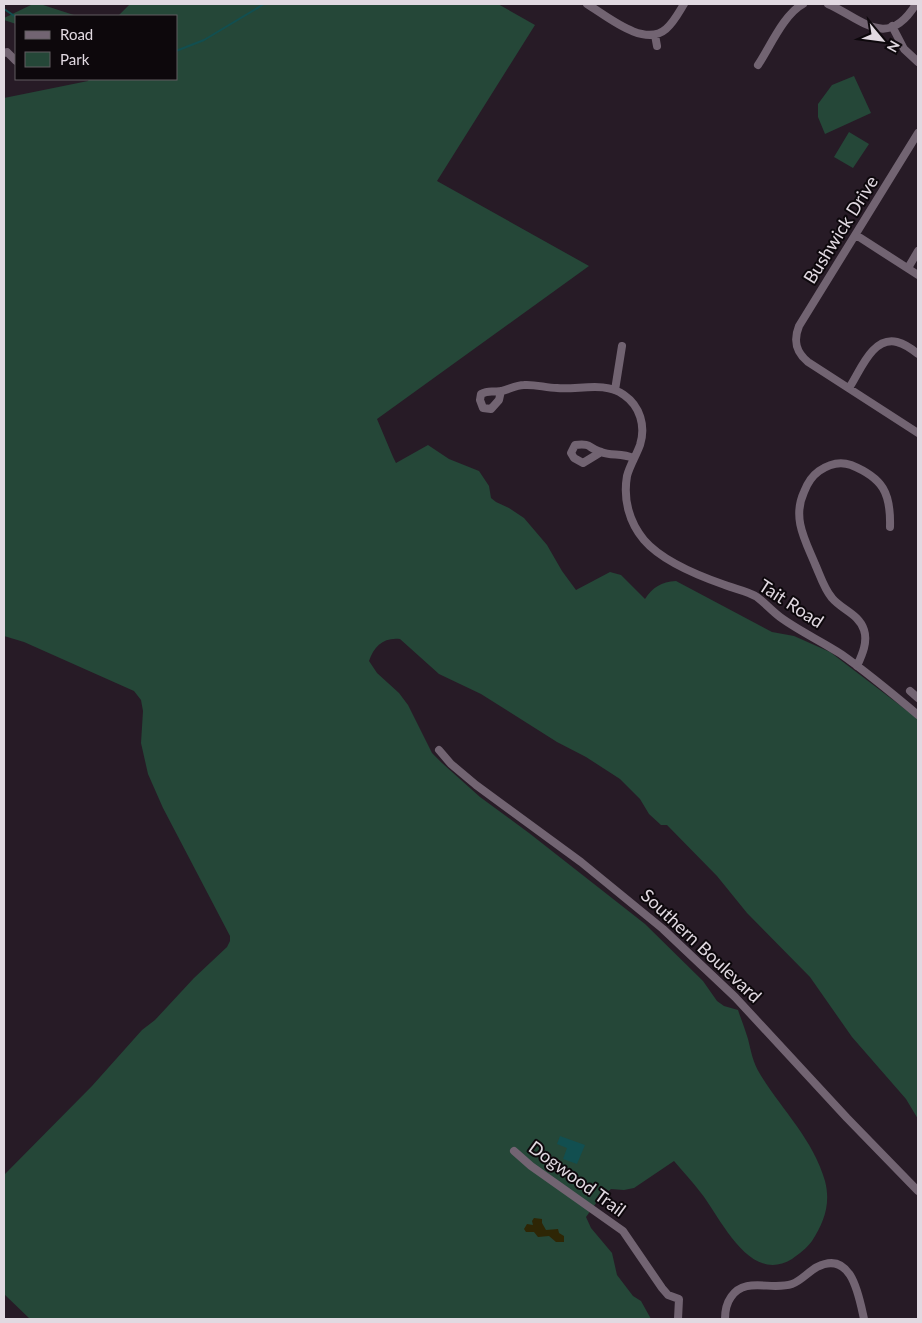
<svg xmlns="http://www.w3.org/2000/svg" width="922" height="1323" font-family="Lato,sans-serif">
<rect width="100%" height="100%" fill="#271b26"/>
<!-- green -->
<path fill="#254738" d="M33,4H40L77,16H16V24L4,20V18Z
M130,4H498L535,25L437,181L589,266L377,419L393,457L396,463L428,445L449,459L479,471L489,486L491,498L496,502L509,508L524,518L547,545L562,571L576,590L610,572L621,575L645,599C653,587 661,582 676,581L772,632L794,636L830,652L918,719V1119L906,1099L852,1037L810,977L747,913L717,876L667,825H661L649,814L640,799L620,779L586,757L557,742L481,694L439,674L400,639C384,637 374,646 369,661L377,673L399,693L408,705L432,753L442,763L480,797L529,833L645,924L703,981L717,1001L724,1006L738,1010C741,1019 745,1029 748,1039C751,1051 753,1063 760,1074C782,1110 813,1139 825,1181C831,1204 824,1222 812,1241C807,1248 799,1254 792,1259C749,1285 721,1218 701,1193C693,1182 683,1172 674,1161L634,1188L624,1190L611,1189L599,1199L586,1217L591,1228L612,1253L617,1275L633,1296L641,1301L651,1319H30L4,1294V1175L92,1086L142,1030L155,1020L194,978L227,947L230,941V936L163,808L148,774L141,743L143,711L141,700L134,691L24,642L4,636V98L88,81L89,79H176V16H118Z
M854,76L871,113L825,134L818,117V104L832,85Z
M849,132L869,144L853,168L834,157Z"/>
<!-- sand -->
<path fill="#2e2605" d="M534,1218L542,1219V1223L546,1230L558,1229L559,1233L564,1236V1242H556L549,1236L538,1237L534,1232H526L524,1229L527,1224L533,1225L532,1221Z"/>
<!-- water -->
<path fill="#124f50" d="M560,1136L585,1145L577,1164L563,1159L567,1148L557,1144Z"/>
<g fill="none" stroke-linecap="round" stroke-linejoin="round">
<!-- stream -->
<path stroke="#124f50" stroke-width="2" d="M4,9L16,17
M176,51L204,40L264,4"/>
<!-- minor -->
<path stroke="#726472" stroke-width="8" d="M587,4C607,16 644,48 666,29C674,22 679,12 684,4
M828,4C862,19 887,51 916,4
M892,26L904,49L918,62
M655,35L657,46
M4,53L7,52L16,61
M758,65C770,47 784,14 803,4
M918,133L799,326C793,341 796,352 808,362L918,433
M856,235L918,275
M908,268L918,251
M849,388C860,372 872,336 897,342C905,344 912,349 918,354
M615,390L622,346
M501,391L499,400L491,409L483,408L480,400L481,394C490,389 494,393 502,391C510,389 516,385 524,385C535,384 546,388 557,388C579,390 605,381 624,395C640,406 646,426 640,445C636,456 630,465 627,476C623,499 629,522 644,540C662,561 699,576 725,585C735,589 748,591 757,597C765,603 772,611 780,617C799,631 821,641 841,654C868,673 893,694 918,715
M601,452L583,463L574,458L571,453L575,445C593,443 587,448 601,452C611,456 622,453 633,458
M857,666C862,655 868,642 864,630C859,614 842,610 832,598C824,589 820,575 815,564C805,540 792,518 804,492C807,484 812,476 819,471C829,464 840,461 851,465C883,478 891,493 890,527
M910,691L918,698
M439,750L451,764L476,785L581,862L663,929L735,997L847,1118L918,1191
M514,1151L531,1166L623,1231L662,1288L668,1295L679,1299L678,1319
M725,1319C725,1311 726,1304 731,1297C745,1276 771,1291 792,1284C801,1281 808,1272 817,1267C852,1249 859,1297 864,1319"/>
</g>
<g text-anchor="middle" stroke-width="4" stroke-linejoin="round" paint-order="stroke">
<!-- street labels -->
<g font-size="18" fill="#e1d9e1" stroke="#0d080c">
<text transform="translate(841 230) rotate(-58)" y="6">Bushwick Drive</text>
<text transform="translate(791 604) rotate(33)" y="6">Tait Road</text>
<text transform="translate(701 946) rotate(43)" y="6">Southern Boulevard</text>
<text transform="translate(577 1179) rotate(36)" y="6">Dogwood Trail</text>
</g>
</g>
<!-- border -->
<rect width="922" height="1323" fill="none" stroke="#e1d9e1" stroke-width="10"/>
<!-- legend -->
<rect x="15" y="15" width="162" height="65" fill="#0d080c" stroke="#625c61"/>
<rect x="25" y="31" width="25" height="8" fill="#726472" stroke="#625c61"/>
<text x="60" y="40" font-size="15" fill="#e1d9e1">Road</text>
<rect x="25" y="52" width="25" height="15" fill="#254738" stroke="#625c61"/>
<text x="60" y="65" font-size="15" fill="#e1d9e1">Park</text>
<!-- north arrow -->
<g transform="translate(882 40) rotate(119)" stroke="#0d080c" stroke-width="4" paint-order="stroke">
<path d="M0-4L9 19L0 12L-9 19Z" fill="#e1d9e1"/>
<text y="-8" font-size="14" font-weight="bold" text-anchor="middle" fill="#e1d9e1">N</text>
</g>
</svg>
